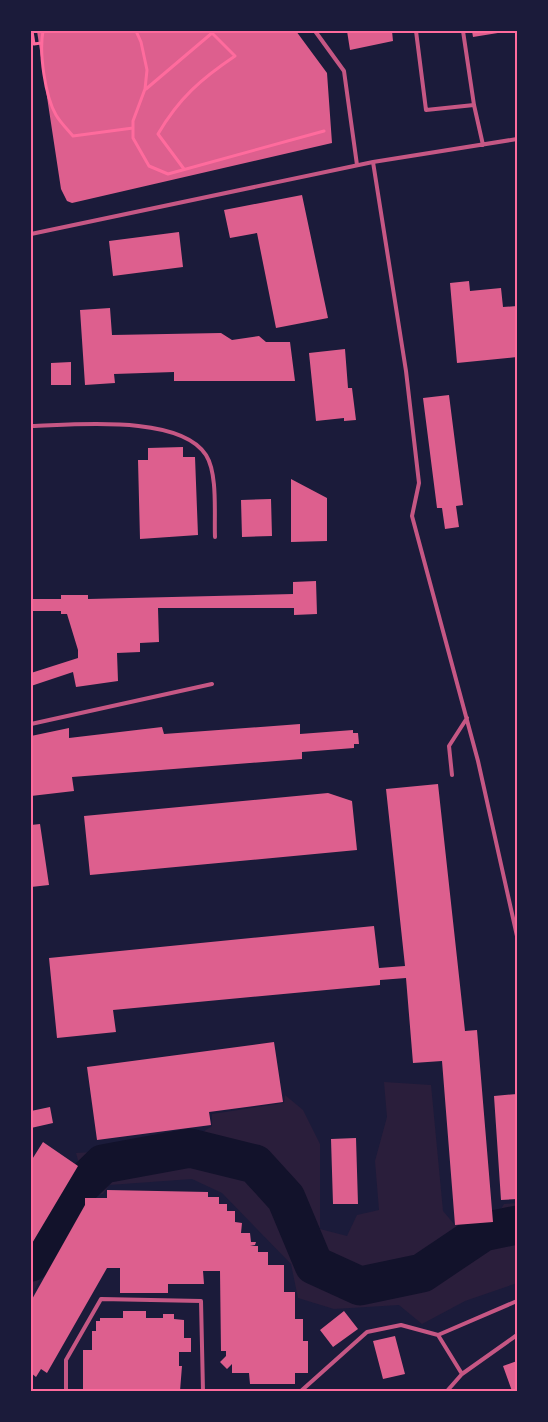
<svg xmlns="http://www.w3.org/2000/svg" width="548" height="1422" font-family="'PT Sans',sans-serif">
<rect width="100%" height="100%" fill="#1b1b3a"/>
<!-- green -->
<path fill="#2a1e3b" d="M384,1082L431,1085L443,1211L455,1225L493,1222L504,1204L517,1203V1283L465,1301L422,1324L399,1305L334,1309L298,1298L291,1264L222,1193L192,1179L109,1185L103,1194L84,1197L31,1296V1252L80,1167L76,1153L180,1147L212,1126V1114L284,1103L285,1095L303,1110L320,1144V1229L347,1236L357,1215L379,1210L375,1161L387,1117Z"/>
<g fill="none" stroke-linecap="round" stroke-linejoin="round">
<!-- river -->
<path stroke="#12122b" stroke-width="39" d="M31,1262L73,1193L103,1164L190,1148L255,1164L286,1198L314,1265L360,1286L422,1273L483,1232L517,1225"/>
</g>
<!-- building -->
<path fill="#dd5f8e" d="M37,31H296L327,73L332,143L72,203L67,201L61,189Z
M347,31H392L393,41L350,50Z
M472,31H504V32L473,37Z
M302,195L328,318L276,328L257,233L230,238L224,210Z
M179,232L183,267L113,276L109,241Z
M469,281L470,291L501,288L503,307L517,306V357L457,363L450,283Z
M110,308L112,335L221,333L232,340L259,336L266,342H290L295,381H174V372L114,374L115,383L85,385L80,310Z
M345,349L348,388H352L356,420L344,421V418L316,421L309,353Z
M71,362V385H51V363Z
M449,395L463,505L456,506L459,527L445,529L442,508H437L423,398Z
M183,447V457H195L198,535L140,539L138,460H148V448Z
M291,479L327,498V541L291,542Z
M271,499L272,536L242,537L241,500Z
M316,581L317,614L294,615V608H158L159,642L140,643V652L117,653L118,681L76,687L73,672L31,686V673L78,658V650L67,614H61V611H31V599H61V595H88V599L293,594V582Z
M300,724V734L353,730V733H358L359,744H354V748L302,752V759L72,777L74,791L31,796V736L69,728V738L162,727L164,734Z
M438,784L465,1031L477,1030L493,1222L455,1225L442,1061L413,1063L406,978L380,980V985L113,1010L116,1032L57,1038L49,958L374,926L379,968L405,966L386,789Z
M328,793L352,801L357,850L90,875L84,816Z
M40,824L49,885L31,887V825Z
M274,1042L283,1102L209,1112L211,1125L97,1140L87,1067Z
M517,1094V1199L501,1200L494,1096Z
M50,1107L53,1123L31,1128V1111Z
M356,1138L358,1204H333L331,1139Z
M43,1142L78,1166L31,1245V1161Z
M107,1190L208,1192V1197H219V1204H227V1211H235V1222L242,1223L241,1233H250L251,1242H256L255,1245L250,1246H258V1252H268V1265H284V1292H295V1319H303V1341H308V1373H295V1384H250L249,1373H232V1364L227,1369L220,1362L226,1356V1351H221L220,1271H203L204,1284H168V1293H120V1268H107L47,1373L41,1369L36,1377L31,1373V1301L85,1205V1198H107Z
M123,1311H146V1318H163V1314H174V1319L184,1320V1338H191V1352H179V1366H182L180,1391H83V1350H92V1331H96V1321H100V1318H123Z
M344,1311L358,1329L333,1347L320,1330Z
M395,1336L405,1374L383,1379L373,1341Z
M517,1361V1391H512L503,1366Z"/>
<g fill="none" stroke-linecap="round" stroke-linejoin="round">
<!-- path -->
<path stroke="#ff6b9d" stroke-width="3" d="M32,31L34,44L41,43
M43,31C39,53 45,96 56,115C60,122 67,129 73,136L133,128
M136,31L141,42L147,70L145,89L133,121V138L149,166L168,174L324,131
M146,89L212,33L235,56C201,79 179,98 158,134L184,169"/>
<!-- service -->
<path stroke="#c65784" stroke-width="4" d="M315,31L344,71L357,165
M416,31L426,110L474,105
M463,31L474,105L483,145
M373,162L406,371L419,483L412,516L478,761L517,936
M31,234L373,162L517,139
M31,426C74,425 180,414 206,455C218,474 214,515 215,537
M31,724L212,684
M452,775L449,746L467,718
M462,1374L517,1335
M66,1391V1360L101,1299L201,1301L203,1391
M301,1391L367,1332L401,1325L438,1335
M447,1391L462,1374L438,1335L517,1301"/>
</g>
<!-- border -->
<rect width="548" height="1422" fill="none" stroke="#1b1b3a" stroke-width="65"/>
<rect x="32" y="32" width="484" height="1358" fill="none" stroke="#ff6b9d" stroke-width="2"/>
</svg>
